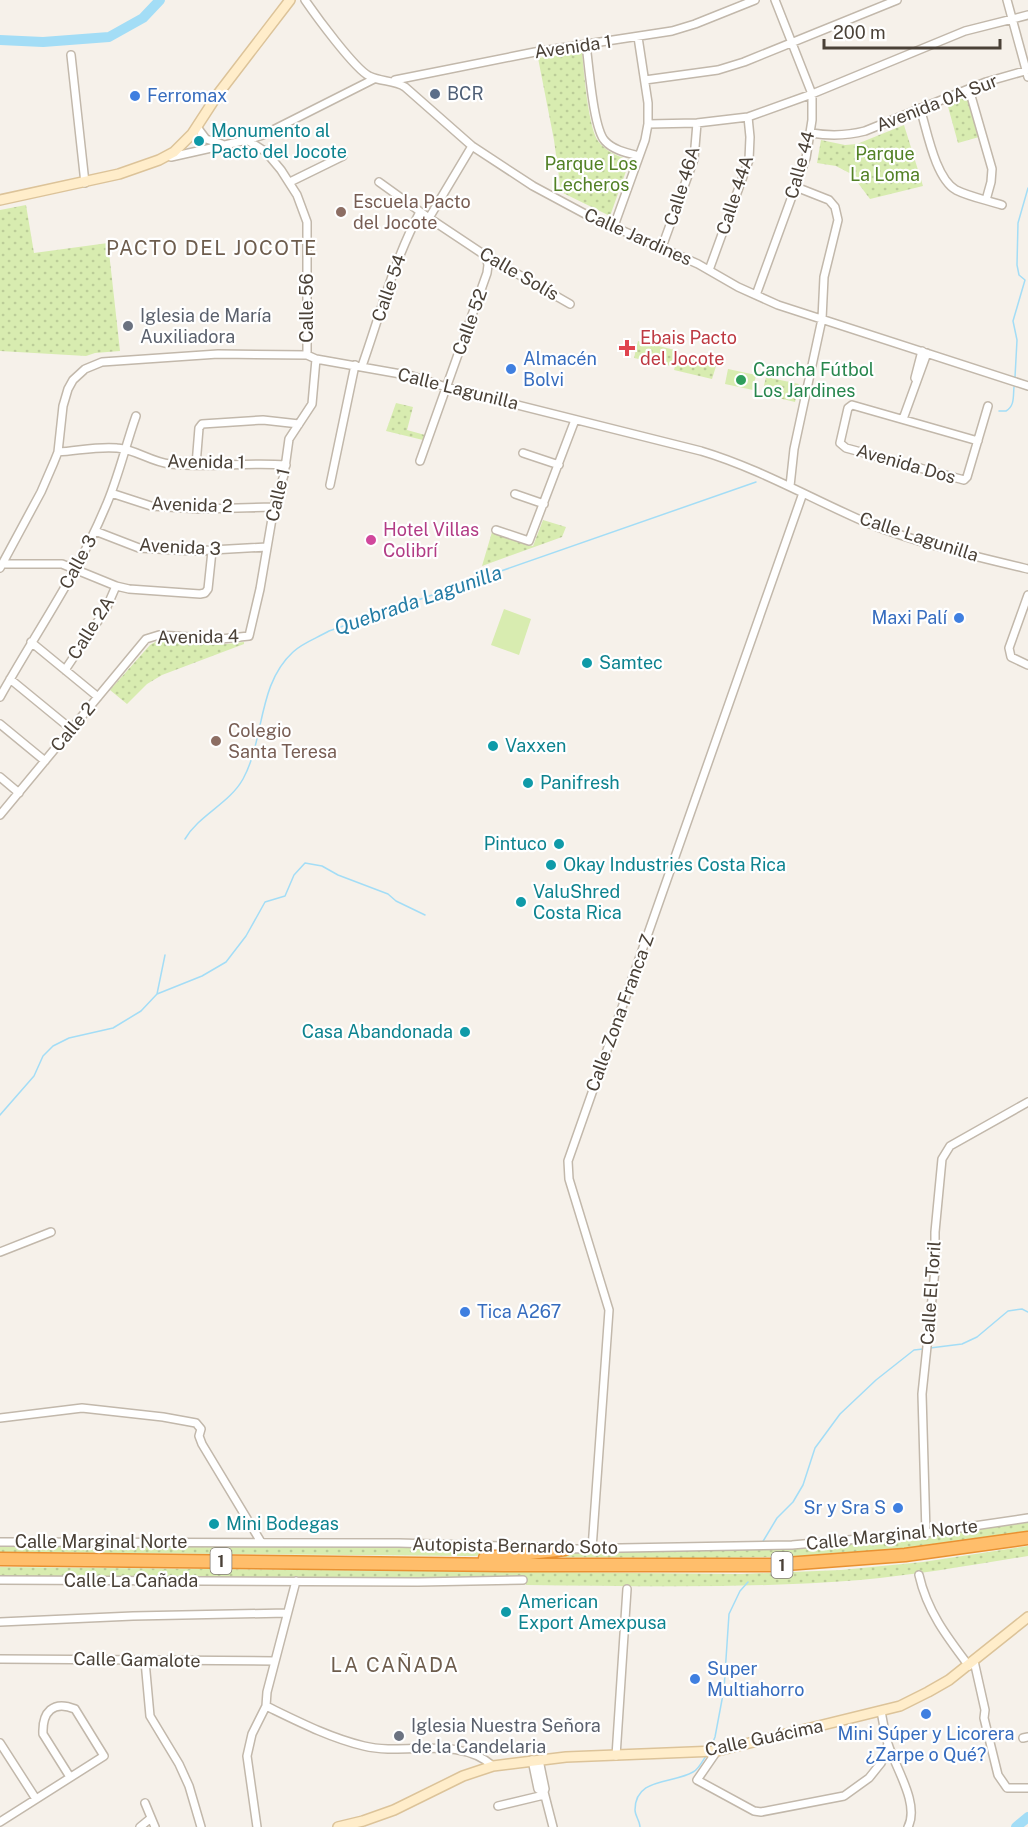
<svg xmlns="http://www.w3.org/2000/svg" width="1028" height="1827" font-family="'Public Sans',sans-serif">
<defs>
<pattern id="grass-dots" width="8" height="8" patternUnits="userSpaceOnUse" patternTransform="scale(1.5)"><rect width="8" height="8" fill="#d8ecb0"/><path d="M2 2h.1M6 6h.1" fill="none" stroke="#bbcc98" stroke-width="1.8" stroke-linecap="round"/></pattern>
</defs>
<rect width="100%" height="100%" fill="#f6f1ea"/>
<!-- grass -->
<path fill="url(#grass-dots)" d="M582,52C584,72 588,126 598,141C606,152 618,156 630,160L610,216L561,192L554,140L538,58Z
M964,96L967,98L979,137L958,143L947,103Z
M904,125L923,186L870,199L858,183L859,178L836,166L817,163L821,140L845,145L857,144Z
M26,205L34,253L108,243L120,351L95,353L86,356L0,351V210Z
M638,341L675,350L671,366L634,358Z
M678,354L717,363L712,379L674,370Z
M766,377L799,384L795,402L762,394Z
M396,403L413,407L407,430L425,435L423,440L386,431Z
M543,520L566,527L562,537L482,566L492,532L533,546Z
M157,641L217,645L244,642V644L162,675L147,684L127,704L110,690L150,645Z
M1028,1522V1531L1014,1533C960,1542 906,1549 851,1553C741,1561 630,1557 520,1557L565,1551L703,1550L854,1543L928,1536Z
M0,1544L418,1547L522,1550L474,1556L0,1552Z
M1028,1546V1556C972,1565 917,1575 860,1580C749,1589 637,1586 526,1585V1579L0,1578V1567L741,1574L841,1570L923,1562Z"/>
<!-- pitch -->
<path fill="#d8ecb0" d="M728,369L756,375L753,390L725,384Z
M504,609L531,619L519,655L491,645Z"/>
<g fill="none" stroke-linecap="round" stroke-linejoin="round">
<!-- stream -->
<path stroke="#a3ddf6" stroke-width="1.5" d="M1015,377L1017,340L1013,321L1025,280L1019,275L1017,265L1018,223L1028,188
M999,411H1006C1015,406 1013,396 1014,387
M185,839C199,815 229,804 243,779C265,739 257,685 293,652C302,643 317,638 329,631L756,482
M157,994L202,976L226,962L246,936L265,902L285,896L294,875L305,863L322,866L338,875L388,894L396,901L425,915
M0,1115L34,1076L43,1056L53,1046L69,1038L113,1028L141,1011L157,994L165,955
M930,1348L962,1344L977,1337L1008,1311L1022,1309L1028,1312
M762,1543L777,1518L793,1502L803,1485L815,1448L840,1414L876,1380L914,1350L923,1349
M711,1747L715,1737L724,1689L729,1614L740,1591L748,1582
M640,1827C640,1821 635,1816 635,1810C635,1777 673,1784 693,1772C699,1769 703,1760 707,1754"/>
<!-- river -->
<path stroke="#a3ddf6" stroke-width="10" d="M0,40L43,42L109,37L143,18L160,0
M1016,1827L1028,1817"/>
<!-- street casing -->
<g stroke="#c2b8ab" stroke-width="10">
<path id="street" d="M305,0C316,16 354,68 369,76C381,82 394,80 405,87L472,146L533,186L587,215L698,264L738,287L778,305L1028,386
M1007,0L1028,77
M586,45C589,65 593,128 605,141C613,150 627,153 639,156
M71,55L85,183
M395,80L535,52L672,31L695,24L755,0
M645,80L718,70L744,62L897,0
M969,89L992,169L991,182L986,200
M920,108C927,130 935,178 956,190C970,197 987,200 1002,205
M648,124L697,123L748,117L812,94L965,31L1028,15
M197,127L206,139L222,144
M811,133C830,136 846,136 865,131L986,82L1028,70
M247,140L266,152L281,170L297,195L307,222V355
M171,157L247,140L263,135L374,79
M290,182L343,156
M379,182L429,218L486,256L570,304
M429,218L472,146
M614,226L645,140L648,124V103L638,37
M662,247L694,159L697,123
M709,270L749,160L750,137L748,117
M756,295L806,158L812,120V94L775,0
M362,366C380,315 394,260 420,212
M915,378L922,351
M903,419L927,353
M978,441L852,405L848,408L840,443L846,448L964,480L967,477L988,406
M58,452C77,451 98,446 117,448C135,449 151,462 170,464C209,468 247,462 286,465
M523,453L559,465
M420,461L487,273L488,265L486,256
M196,465L199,428L202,424L263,420L299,424
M330,485L355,365
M790,486L794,449L822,319L824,277L838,220L835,207L829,200L796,187
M111,493L151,506L201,509L274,507
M515,494L544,504
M496,530L529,541L575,420
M95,531L139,548L194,551L267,547
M2,564H62L116,586L129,589L200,594L205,593L208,589L212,551
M0,568L41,492L54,462L58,452L63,406L68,389L73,380L85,369L102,362L218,354L307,355L316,359L412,376L446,387L701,451C758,468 810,498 865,522C917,543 973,556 1028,569
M1028,595L1009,648L1011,657L1028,665
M31,642L98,697
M65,670L106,609L116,586
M10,679L71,729
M0,697C35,634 77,575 105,508C118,479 125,447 136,416
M0,724L45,761
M0,777L19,793
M0,815L146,639L159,635L221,639L249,636L260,589L274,507L284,475L289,439L312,404L316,359
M0,1252L51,1232
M0,1418L82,1408L163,1417L196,1423L201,1429L199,1436L202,1444L261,1542
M926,1533L922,1394L935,1270V1232L942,1159L950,1146L1028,1102
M0,1542L399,1543L538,1547
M564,1549L792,1545L926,1533L1028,1518
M592,1549L609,1310L569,1179L568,1161L803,493
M919,1575C927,1611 947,1637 969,1666
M0,1580L418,1582L523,1580
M0,1622L133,1616L287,1613
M0,1659L274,1661
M145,1661L150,1716L179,1764L189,1786L201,1827
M974,1661L985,1710L984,1718L998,1775L1007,1788H1028
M266,1706C297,1721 330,1738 364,1746C405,1756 458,1735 493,1766
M881,1711C883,1722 885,1734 888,1744C895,1767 920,1804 908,1827
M1023,1738L1028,1737
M0,1743L36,1799
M717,1751L697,1780L754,1811L761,1812L844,1796L869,1778L881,1763L888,1744
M616,1756L627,1589
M532,1760L538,1789L544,1792
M539,1760L545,1789L544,1792L553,1827
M145,1803L155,1827
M498,1806L544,1795
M0,1822L104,1756L75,1709C53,1700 42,1712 43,1734L70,1777
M140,1827L151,1818
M257,1827L247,1756L252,1734L266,1706L267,1692L296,1581"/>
</g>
<!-- secondary casing -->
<g stroke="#dcc399" stroke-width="12">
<path id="secondary" d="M0,200L119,174L159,160L174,152L192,134L218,94L290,0
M338,1827L363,1821L394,1810L463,1776L493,1766L566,1757L717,1751L900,1706L928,1692L949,1680L1028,1617"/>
</g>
<!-- highway casing -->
<g stroke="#e99131" stroke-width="15">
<path id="highway" d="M485,1558L565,1549
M0,1559L505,1565H772L905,1555L1028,1538"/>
</g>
<!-- street -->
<use href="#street" stroke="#fff" stroke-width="7"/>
<!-- secondary -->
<use href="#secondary" stroke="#ffedca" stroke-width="9"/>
<!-- highway -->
<use href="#highway" stroke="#ffbe6b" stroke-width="12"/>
</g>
<!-- markers -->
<circle fill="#5c6f8a" stroke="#fff" stroke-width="2" cx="435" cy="94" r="6"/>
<g fill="#3f7fe0" stroke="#fff" stroke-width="2">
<circle cx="135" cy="96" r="6"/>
<circle cx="511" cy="369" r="6"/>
<circle cx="959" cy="618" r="6"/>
<circle cx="465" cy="1312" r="6"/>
<circle cx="898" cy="1508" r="6"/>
<circle cx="695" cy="1679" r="6"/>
<circle cx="926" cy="1714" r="6"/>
</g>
<g fill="#0f9aa8" stroke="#fff" stroke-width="2">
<circle cx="199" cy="141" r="6"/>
<circle cx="587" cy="663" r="6"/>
<circle cx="493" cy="746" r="6"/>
<circle cx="528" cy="783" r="6"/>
<circle cx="559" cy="844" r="6"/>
<circle cx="551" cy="865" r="6"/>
<circle cx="521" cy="902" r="6"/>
<circle cx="465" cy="1032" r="6"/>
<circle cx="214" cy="1524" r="6"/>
<circle cx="506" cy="1612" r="6"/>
</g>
<g fill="#8d6e63" stroke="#fff" stroke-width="2">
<circle cx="341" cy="212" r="6"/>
<circle cx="216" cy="741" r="6"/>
</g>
<g fill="#6b7280" stroke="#fff" stroke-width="2">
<circle cx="128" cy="326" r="6"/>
<circle cx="399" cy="1736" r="6"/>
</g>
<path fill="#e0444e" stroke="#fff" stroke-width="2" d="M624 339h6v6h6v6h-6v6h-6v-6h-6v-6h6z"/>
<circle fill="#2e9e5b" stroke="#fff" stroke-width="2" cx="741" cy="380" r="6"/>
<circle fill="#d1479c" stroke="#fff" stroke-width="2" cx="371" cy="540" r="6"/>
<g text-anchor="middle" stroke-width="4.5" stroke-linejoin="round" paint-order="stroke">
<!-- shield labels -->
<g fill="#fff" stroke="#807a73" stroke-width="1.5">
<rect x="210.5" y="1548" width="21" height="26" rx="4.5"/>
<rect x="771.5" y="1552" width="21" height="26" rx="4.5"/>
</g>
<g font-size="16" font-weight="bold" fill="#4a4137">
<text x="221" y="1567">1</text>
<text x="782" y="1571">1</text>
</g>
<!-- street labels -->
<g font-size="18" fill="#4a4137" stroke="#fff">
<text transform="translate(573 47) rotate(-8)" y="6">Avenida 1</text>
<text transform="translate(937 103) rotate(-21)" y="6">Avenida 0A Sur</text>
<text transform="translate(800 165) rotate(-75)" y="6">Calle 44</text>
<text transform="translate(682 186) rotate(-73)" y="6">Calle 46A</text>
<text transform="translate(735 195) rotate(-72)" y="6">Calle 44A</text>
<text transform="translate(638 237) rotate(24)" y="6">Calle Jardines</text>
<text transform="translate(519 274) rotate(30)" y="6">Calle Solís</text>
<text transform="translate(389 288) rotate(-71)" y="6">Calle 54</text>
<text transform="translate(307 308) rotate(-90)" y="6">Calle 56</text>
<text transform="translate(470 322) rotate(-70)" y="6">Calle 52</text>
<text transform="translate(458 389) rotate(14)" y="6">Calle Lagunilla</text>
<text transform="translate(206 462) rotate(1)" y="6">Avenida 1</text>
<text transform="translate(906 464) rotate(16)" y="6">Avenida Dos</text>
<text transform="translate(278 495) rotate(-77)" y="6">Calle 1</text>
<text transform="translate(192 505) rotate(2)" y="6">Avenida 2</text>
<text transform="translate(919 537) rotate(18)" y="6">Calle Lagunilla</text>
<text transform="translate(180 547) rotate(3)" y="6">Avenida 3</text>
<text transform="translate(78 562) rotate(-62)" y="6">Calle 3</text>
<text transform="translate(91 628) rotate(-58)" y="6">Calle 2A</text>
<text transform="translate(198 637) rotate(-1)" y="6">Avenida 4</text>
<text transform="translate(73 727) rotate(-50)" y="6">Calle 2</text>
<text transform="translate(620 1013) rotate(-70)" y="6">Calle Zona Franca Z</text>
<text transform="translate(931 1293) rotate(-86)" y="6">Calle El Toril</text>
<text transform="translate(892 1535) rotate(-6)" y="6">Calle Marginal Norte</text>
<text x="101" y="1548">Calle Marginal Norte</text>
<text transform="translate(515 1546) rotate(1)" y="6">Autopista Bernardo Soto</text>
<text x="131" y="1587">Calle La Cañada</text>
<text transform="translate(137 1660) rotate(1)" y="6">Calle Gamalote</text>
<text transform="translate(764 1738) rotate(-12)" y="6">Calle Guácima</text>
</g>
<!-- service labels -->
<g font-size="18" fill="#4e5e75" stroke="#fff" text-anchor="start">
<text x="447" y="100">BCR</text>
</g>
<!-- shop labels -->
<g font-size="18" fill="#366cbe" stroke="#fff" text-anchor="start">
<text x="147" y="102">Ferromax</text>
<text x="523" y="365">Almacén<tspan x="523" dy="21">Bolvi</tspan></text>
<text x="947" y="624" text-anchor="end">Maxi Palí</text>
<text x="477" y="1318">Tica A267</text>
<text x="886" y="1514" text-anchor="end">Sr y Sra S</text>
<text x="707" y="1675">Super<tspan x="707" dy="21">Multiahorro</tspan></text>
<text x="926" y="1740" text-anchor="middle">Mini Súper y Licorera<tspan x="926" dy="21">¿Zarpe o Qué?</tspan></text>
</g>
<!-- culture labels -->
<g font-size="18" fill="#0d838f" stroke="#fff" text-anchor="start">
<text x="211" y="137">Monumento al<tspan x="211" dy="21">Pacto del Jocote</tspan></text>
<text x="599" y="669">Samtec</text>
<text x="505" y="752">Vaxxen</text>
<text x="540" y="789">Panifresh</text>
<text x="547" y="850" text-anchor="end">Pintuco</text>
<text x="563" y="871">Okay Industries Costa Rica</text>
<text x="533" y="898">ValuShred<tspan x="533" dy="21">Costa Rica</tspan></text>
<text x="453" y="1038" text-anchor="end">Casa Abandonada</text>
<text x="226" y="1530">Mini Bodegas</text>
<text x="518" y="1608">American<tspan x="518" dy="21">Export Amexpusa</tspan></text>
</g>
<!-- park labels -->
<g font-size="18" fill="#528125" stroke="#fff">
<text x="885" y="160">Parque<tspan x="885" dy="21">La Loma</tspan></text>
<text x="591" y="170">Parque Los<tspan x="591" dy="21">Lecheros</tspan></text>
</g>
<!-- education labels -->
<g font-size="18" fill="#785e54" stroke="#fff" text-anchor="start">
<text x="353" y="208">Escuela Pacto<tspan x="353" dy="21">del Jocote</tspan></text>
<text x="228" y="737">Colegio<tspan x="228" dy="21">Santa Teresa</tspan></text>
</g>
<!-- worship labels -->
<g font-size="18" fill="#5b616d" stroke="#fff" text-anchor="start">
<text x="140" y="322">Iglesia de María<tspan x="140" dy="21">Auxiliadora</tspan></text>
<text x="411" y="1732">Iglesia Nuestra Señora<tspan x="411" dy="21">de la Candelaria</tspan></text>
</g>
<!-- health labels -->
<g font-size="18" fill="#be3a42" stroke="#fff" text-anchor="start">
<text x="640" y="344">Ebais Pacto<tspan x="640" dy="21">del Jocote</tspan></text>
</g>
<!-- leisure labels -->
<g font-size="18" fill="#27864d" stroke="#fff" text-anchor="start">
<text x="753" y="376">Cancha Fútbol<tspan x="753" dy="21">Los Jardines</tspan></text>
</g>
<!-- hotel labels -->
<g font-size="18" fill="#b23c85" stroke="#fff" text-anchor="start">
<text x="383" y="536">Hotel Villas<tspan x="383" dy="21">Colibrí</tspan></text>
</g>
<!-- neighbourhood labels -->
<g font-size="20" letter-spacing="1.5" fill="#6e5d4d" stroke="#fff">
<text x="212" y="255">PACTO DEL JOCOTE</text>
<text x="395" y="1672">LA CAÑADA</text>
</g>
<!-- water labels -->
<g font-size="20" font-style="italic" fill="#247ca5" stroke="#fff">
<text transform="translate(418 600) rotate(-19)" y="7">Quebrada Lagunilla</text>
</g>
</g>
<!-- scale -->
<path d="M824 39v9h176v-9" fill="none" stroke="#4a4137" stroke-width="3"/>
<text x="833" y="39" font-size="18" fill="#4a4137" stroke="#ffffff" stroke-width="4.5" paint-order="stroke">200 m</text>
</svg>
